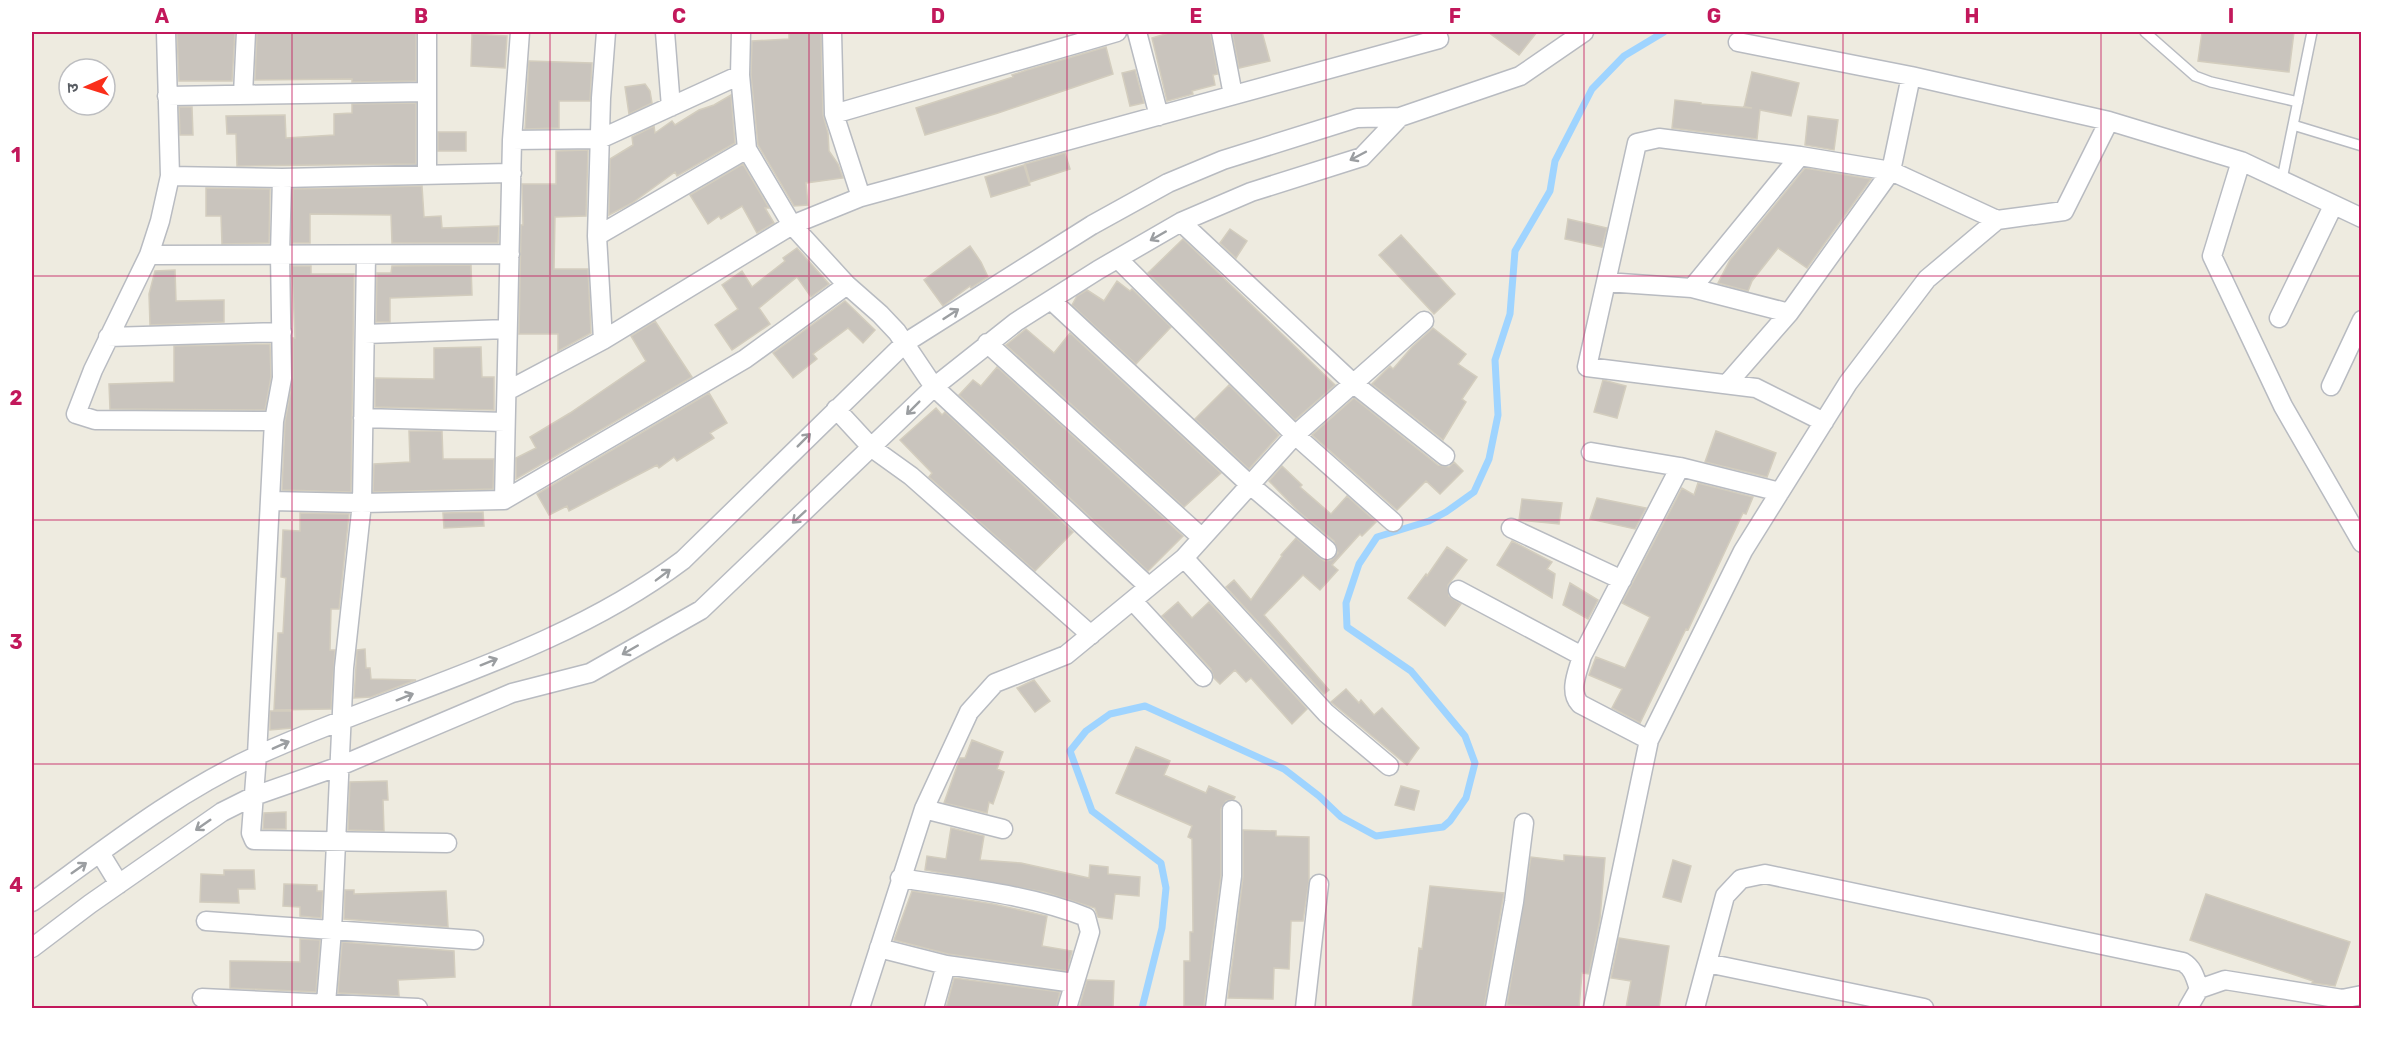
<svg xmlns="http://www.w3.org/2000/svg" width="2393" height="1040" font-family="Rubik,'Noto Sans Devanagari',sans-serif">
<rect width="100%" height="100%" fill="#eeebe0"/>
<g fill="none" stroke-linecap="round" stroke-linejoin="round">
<!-- stream -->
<path stroke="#9fd4ff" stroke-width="7" d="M1142,1008L1162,928L1166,888L1161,863L1092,811L1070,751L1086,731L1110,714L1145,706L1284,769L1319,796L1341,817L1376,836L1443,827L1450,821L1466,798L1475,763L1465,736L1411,671L1347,627L1346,603L1359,564L1377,537L1429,521L1446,512L1474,492L1489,459L1498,415L1495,360L1510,314L1515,251L1550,191L1555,161L1592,89L1624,56L1664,32"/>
</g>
<!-- building -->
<path fill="#c9c4bd" stroke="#d3cdbe" stroke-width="1.5" d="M177,32H235L232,81H179Z
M257,32H416V81L352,82V79L255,80Z
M789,32H821L823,115L828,133L829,151L838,164L843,178L806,183L808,205L794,206L758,145L751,75L752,41L789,39Z
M1172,32H1210L1218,74L1213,75L1215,85L1192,91L1193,94L1167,101L1152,38Z
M1232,32H1262L1270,61L1239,68Z
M1488,32H1537L1519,55Z
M2202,32H2294L2289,72L2198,61Z
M472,34L507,36L505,68L471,66Z
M1106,47L1113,74L998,113L925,135L916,108L1013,77L1012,75L1027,70Z
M529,61L592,63L590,101H559V128L525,129Z
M1135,70L1144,103L1130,106L1122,73Z
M1752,72L1799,83L1791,116L1760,110L1757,139L1672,128L1675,100L1701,103V104L1752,108L1744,107Z
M645,84L650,91L652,103L629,114L625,87Z
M731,95L735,143L677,176L675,172L632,203L609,215L610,159L633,145L632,137L654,126L655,133L672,121L675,125L699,110L714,105Z
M416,103V164L237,166L236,134H227L226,116L285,115L286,138L334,135V114L352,113V104Z
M179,107H192L193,135H180Z
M1808,116L1838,120L1834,150L1805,145Z
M438,132H466V151H438Z
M588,150L586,216L555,217L554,269H588L591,333L558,351V334H519L521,225H523L522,184H556V151Z
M1065,153L1070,169L1030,182L1025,164Z
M743,164L769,208H765L774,223L757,233L742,206L721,219L719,216L708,224L690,195Z
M1024,165L1030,185L991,197L985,177Z
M1805,168L1871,179L1807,268L1778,248L1752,281L1748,291L1718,283L1730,260Z
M422,186L424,217L441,216L442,228L499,226L498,243H392L391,215L310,214V243H292L293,189Z
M206,188L270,189L269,243L222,244L221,216H206Z
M1568,219L1607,228L1602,247L1565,239Z
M1230,229L1247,241L1236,258L1220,243Z
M1401,235L1455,294L1434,314L1379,255Z
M1183,239L1335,385L1295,420L1148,273Z
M970,246L981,262L988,277L971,288L970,286L943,306L924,280Z
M797,248L829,284L811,297L797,277L759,308L770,324L732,350L715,325L738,309L722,285L742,271L752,287L785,261L783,258Z
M471,265L472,295L390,298V322H376L377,273H391L392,266Z
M292,266H311V274H354L351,492L282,490L285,422L293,378V338H295Z
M175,270L176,301L224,300V322L150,325L149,294L155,271Z
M1117,281L1130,291L1132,289L1171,327L1136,364L1072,305L1077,296L1087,290L1104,301Z
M845,301L875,330L863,343L848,328L813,354L817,359L793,378L773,353Z
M655,321L692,377L516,479V458L536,448L530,437L570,413L646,361L631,336Z
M1433,328L1466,354L1458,364L1477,377L1462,399L1466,402L1443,440L1372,384L1390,366L1393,369L1412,347Z
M1026,329L1054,353L1070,333L1221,473L1184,507L1006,345Z
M270,344L271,377L265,410L110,409L109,384L174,382V346Z
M481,347L482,377H494V410L375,407V378L434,379V348Z
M997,367L1183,536L1148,571L959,395L973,380L981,386Z
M1603,380L1626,386L1617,418L1594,412Z
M1229,385L1279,435L1249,469L1195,419Z
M709,393L727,423L710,433L714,438L677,461L674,457L659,468L657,465L569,511L567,506L549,515L537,494Z
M1354,398L1438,465L1449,467L1454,462L1463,471L1440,494L1426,481L1397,510L1312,435Z
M936,408L942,415L945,412L1073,532L1035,571L929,477L932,473L900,440Z
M409,431H442L443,459H494L493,489L373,492L374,464L410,462Z
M1716,431L1776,453L1767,477L1705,462Z
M1282,466L1302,485L1300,487L1331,514L1347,496L1376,522L1362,536L1360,534L1332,565L1338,570L1320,590L1303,575L1264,615L1329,690L1324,694L1226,587L1234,580L1251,600L1282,556L1281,555L1296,538L1324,561L1331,560L1338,553L1334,541L1299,512L1269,481Z
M1698,483L1753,497L1746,514L1743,513L1688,630L1686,629L1640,723L1612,708L1622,689L1589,675L1596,657L1625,668L1650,617L1622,603L1682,488L1694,495Z
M1597,498L1646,508L1635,529L1590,519Z
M1522,499L1562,503L1559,524L1519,520Z
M483,512L484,526L444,528L443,513Z
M300,513L349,514L339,609H331L330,650H335L331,709L274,710L278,633H283L286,578L281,577L283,530L300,531Z
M1512,541L1552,562L1547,569L1555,574L1552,598L1497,565Z
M1447,547L1467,560L1448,585L1449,596L1461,604L1445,626L1408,598L1426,574L1427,576Z
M1570,583L1598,600L1588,619L1563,605Z
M1178,602L1192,618L1209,602L1307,709L1292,724L1251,678L1246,682L1235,670L1220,684L1214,678L1211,669L1162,616Z
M365,649L366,668H370L371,679L416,680L371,697L354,698L357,650Z
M1034,680L1050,701L1035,712L1017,688Z
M1346,689L1359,703L1361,700L1374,715L1382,708L1419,748L1407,765L1331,702Z
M270,711H292V728L270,730Z
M972,740L1003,752L997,769L1004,772L993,804L989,802L987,813L944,803L960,758H965Z
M1136,747L1170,761L1164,775L1206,793L1209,786L1235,797L1234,799L1226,801L1221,809V875L1204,1006H1184V961H1190V932H1193L1192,839L1188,837L1192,826L1116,793Z
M387,781L388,800H383L384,831L348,830L350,782Z
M1401,786L1419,791L1414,810L1395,805Z
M286,812V829H263L264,813Z
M951,828L984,836L980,860L1021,863L1089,878L1090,865L1108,867V874L1140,877L1139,896L1115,894L1112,919L1098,917L1095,908L1044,892L925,870L927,856L946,859Z
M1243,830L1276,831V836L1309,837V881L1303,921H1291L1289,969L1274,968L1273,999L1228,998L1243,877Z
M1564,855L1605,858L1600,919L1589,974L1582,973L1579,1008L1507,1005L1531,857L1564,861Z
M1673,860L1691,866L1681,902L1663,897Z
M224,870H254L255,889H238L239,903L200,902L201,874L224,875Z
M284,884L317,885V891H323L321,918L300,916V907L283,906Z
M1430,886L1504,893L1484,1008H1412L1419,948L1422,949Z
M345,890H354V894L446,891L448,927L344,919Z
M912,891L993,904L1047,916L1042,946L1072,951L1067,971L948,954L894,940Z
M2206,894L2350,942L2335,986L2312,983L2313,981L2190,940Z
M1619,938L1669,946L1659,1008H1626L1631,981L1611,978Z
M300,939L320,940L316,992L230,988V961L300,962Z
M342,942L454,951L455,977L398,980L399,996L338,993Z
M954,978L1060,992L1056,1008H946Z
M1087,980L1114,981L1113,1008H1079Z"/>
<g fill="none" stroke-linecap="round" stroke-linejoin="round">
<!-- lane casing -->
<g stroke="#b8bbc1" stroke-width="12">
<path id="lane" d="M2145,32L2195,76L2211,82L2298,102
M2293,125L2362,146
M2282,179L2312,32"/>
</g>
<!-- street casing -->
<g stroke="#b8bbc1" stroke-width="21">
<path id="street" d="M166,32L170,176L160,221L149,255L93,370L76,414L95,420L274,421
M427,32V174
M665,32L671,107
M741,32L740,75L747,149L792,225L847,285L880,314L897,332L934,387L1148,586
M832,32L834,114L861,197
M1137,32L1159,116
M1221,32L1233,95
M1738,42L1911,76L2109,121L2241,161L2362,218
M243,94L246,32
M167,96L426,92
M834,114L1117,32
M512,140L600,139L740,75
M2241,161L2212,256L2283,406L2362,543
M170,176L282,178L512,173
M282,178L280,254L282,378L274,421L257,755L251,833L254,840L447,843
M1181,222L1354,384L1445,456
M597,236L747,149
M149,255L510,254
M1118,259L1295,435L1393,522
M1606,282L1692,288L1789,313
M1692,288L1800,156
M1051,300L1249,484L1327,550
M2279,318L2333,206
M365,334L507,329
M108,337L282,332
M603,340L597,236L601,98L606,32
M987,343L1201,537
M1727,384L1789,313L1891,171L1911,76
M2331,386L2362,320
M507,391L603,340L792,225L861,197L1439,39
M836,409L872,448L911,476L1091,635
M363,418L505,422
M1824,422L1756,388L1587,367L1637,143L1659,138L1800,156L1891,171L1997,220
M1591,452L1680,467L1780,492
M504,500L512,140L520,32
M271,501L362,503L504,500L745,359L847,285
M1511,528L1622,580
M1184,558L1326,713L1389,766
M1458,590L1582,656L1680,467
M1133,601L1203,677
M1582,656C1578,671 1568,691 1580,704L1649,740
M924,809L1003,829
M100,853L119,884
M900,878C962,888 1028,894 1086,917L1090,932L1067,1008
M32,902C104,850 175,793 256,756C398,691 557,655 683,560L905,343L1092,225L1168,183L1223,160L1357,118L1400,117L1520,76L1584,32
M206,921L474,940
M32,948L90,904L222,812L254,796L340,766L512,693L590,673L701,610L934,387L1016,322L1098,270L1181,222L1251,192L1362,157L1400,117
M879,948L946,965L1074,983
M1707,963L1725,896L1741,879L1765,874L2183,962C2193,968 2195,977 2199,989
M202,998L418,1008
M326,1003L332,930L344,668L362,503L366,255
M860,1008L924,809L969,712L995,683L1066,655L1184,558L1295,435L1424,321
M934,1008L946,965
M1215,1008L1232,876V810
M1305,1008L1319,884
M1495,1008L1514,902L1524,823
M1593,1008L1649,740L1743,551L1848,383L1927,279L1997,220L2064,211L2109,121
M1695,1008L1707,963L1924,1008
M2188,1008L2199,989L2225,980L2342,999L2362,995"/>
</g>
<!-- lane -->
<use href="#lane" stroke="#fff" stroke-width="9"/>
<!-- street -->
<use href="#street" stroke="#fff" stroke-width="18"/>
</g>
<!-- one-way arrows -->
<defs><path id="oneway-shaft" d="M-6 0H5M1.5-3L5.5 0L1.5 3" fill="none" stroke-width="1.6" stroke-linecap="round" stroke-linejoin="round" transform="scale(1.5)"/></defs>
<g stroke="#9b9ea1">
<use href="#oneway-shaft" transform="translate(1358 156) rotate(152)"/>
<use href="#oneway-shaft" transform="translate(1158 236) rotate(150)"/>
<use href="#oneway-shaft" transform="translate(951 314) rotate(-33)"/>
<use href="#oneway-shaft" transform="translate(913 408) rotate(135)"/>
<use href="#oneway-shaft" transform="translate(804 440) rotate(-45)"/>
<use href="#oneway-shaft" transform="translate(799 517) rotate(137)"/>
<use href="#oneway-shaft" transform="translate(663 575) rotate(-37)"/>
<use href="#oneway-shaft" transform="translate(630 650) rotate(150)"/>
<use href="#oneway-shaft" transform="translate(489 662) rotate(-22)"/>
<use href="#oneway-shaft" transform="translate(405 697) rotate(-22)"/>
<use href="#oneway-shaft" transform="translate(281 745) rotate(-24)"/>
<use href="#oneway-shaft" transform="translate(203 825) rotate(145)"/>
<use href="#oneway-shaft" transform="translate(79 868) rotate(-35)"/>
</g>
<!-- grid -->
<path fill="none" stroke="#c2185b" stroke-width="1.5" stroke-opacity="0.55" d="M292,32V1008M550,32V1008M809,32V1008M1067,32V1008M1326,32V1008M1584,32V1008M1843,32V1008M2101,32V1008M32,276H2362M32,520H2362M32,764H2362"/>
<!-- border -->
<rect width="2393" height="1040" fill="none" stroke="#ffffff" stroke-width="66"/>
<!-- north arrow -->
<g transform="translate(87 87) rotate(267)"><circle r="28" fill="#ffffff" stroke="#bdbec1" stroke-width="1.5"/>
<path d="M0-4.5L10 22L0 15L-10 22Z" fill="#fa2e1a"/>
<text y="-9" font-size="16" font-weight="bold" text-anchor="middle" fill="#595d63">उ</text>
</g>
<rect x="33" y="33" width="2327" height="974" fill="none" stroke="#c2185b" stroke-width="2"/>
<g font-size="20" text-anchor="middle" font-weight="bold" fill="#c2185b">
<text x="162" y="23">A</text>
<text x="421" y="23">B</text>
<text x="679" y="23">C</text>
<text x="938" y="23">D</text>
<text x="1196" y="23">E</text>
<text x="1455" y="23">F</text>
<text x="1714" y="23">G</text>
<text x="1972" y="23">H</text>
<text x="2231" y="23">I</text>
<text x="16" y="162">1</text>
<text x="16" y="405">2</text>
<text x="16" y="649">3</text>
<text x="16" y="892">4</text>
</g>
</svg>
